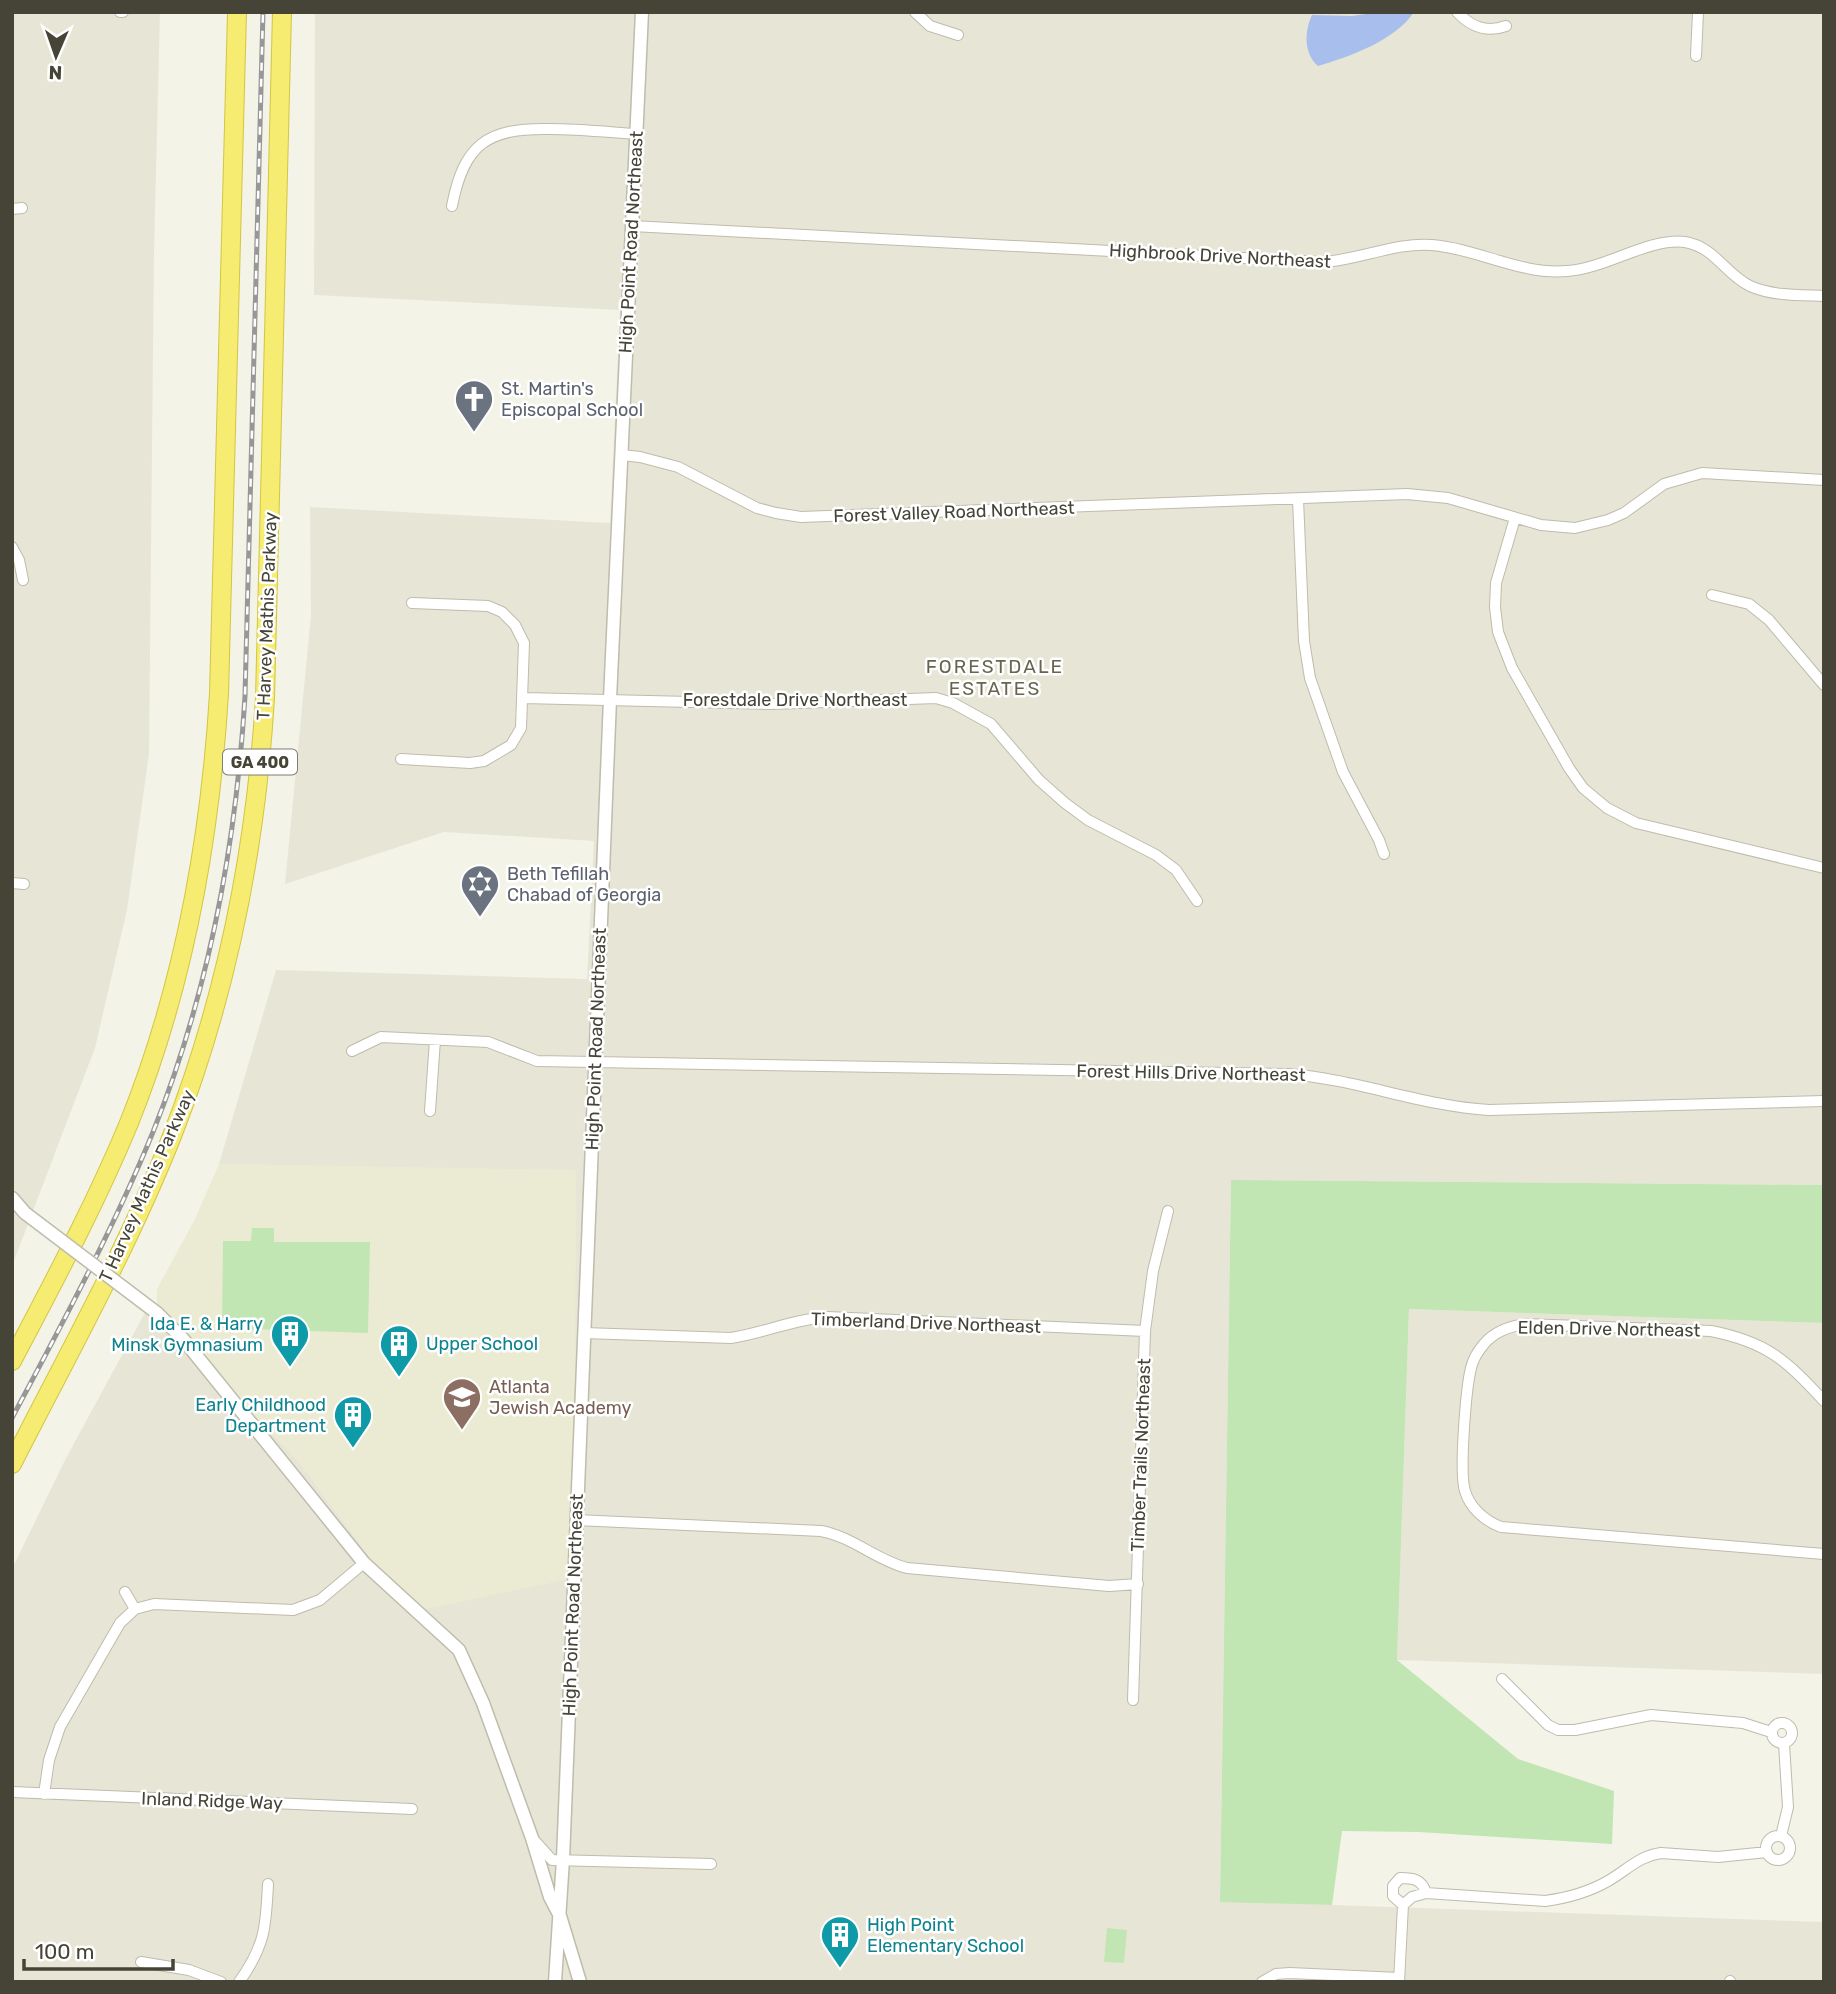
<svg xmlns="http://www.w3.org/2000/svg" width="1836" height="1994" font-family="Rubik,sans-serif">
<rect width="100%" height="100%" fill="#f3f3e8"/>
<!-- residential -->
<path fill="#e7e6d6" d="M12,12H160L154,252L149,754L127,910L95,1048L12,1266Z
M315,12H1824V1185L1231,1180L1220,1901L1824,1922V1982H12V1569L65,1460L148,1307L213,1370L299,1462L368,1554L416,1611L576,1171L219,1164L276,970L587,979L594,841L444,832L285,884L311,615L310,507L610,523L620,310L314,295Z
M1409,1309L1824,1323V1674L1397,1660Z"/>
<!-- education -->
<path fill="#ebebd3" d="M219,1164L576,1170L574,1578L416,1611L368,1554L299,1462L157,1313V1289L195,1219Z"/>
<!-- green -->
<path fill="#c1e5b3" d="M1231,1180L1824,1185V1323L1409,1309L1397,1660L1518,1759L1614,1791L1612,1844L1419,1832L1342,1831L1332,1905L1220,1902Z
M252,1228H274V1242H370L368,1333L222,1328L223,1241H251Z
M1107,1928L1127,1930L1124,1963L1104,1962Z"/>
<!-- water -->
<path fill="#a8beec" d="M1380,12H1414C1396,40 1349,57 1318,66C1304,54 1304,32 1312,15L1352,16Z"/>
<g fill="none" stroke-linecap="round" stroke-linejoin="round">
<!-- minor casing -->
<g stroke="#bebcab" stroke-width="12">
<path id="minor" d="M120,12H123
M915,12L930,26L958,35
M1457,12C1471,27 1486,33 1506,26
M1696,56L1698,12
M452,206C464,144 487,128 549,129C578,129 607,132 636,134
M12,209L22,208
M632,226L1322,262C1359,260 1396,242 1432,245C1479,249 1520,275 1567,271C1605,269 1650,237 1685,242C1715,247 1725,274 1750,286C1772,296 1800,295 1824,296
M622,455L640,457L678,467L757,508L776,513L801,517L1407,494L1448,498L1541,525L1575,528L1608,520L1624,513L1664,484L1702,473L1824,480
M1298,499L1304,641L1310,678L1343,772L1379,840L1384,854
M1515,518L1496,583L1495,607L1498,632L1512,668L1569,768L1583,788L1607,808L1636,823L1824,868
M12,547L19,560L23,580
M1712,595L1749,604L1769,620L1824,685
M523,698L771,704L936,698L953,703L991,724L1039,780L1065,803L1088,820L1156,855L1176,870L1197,901
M401,759L470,763L484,761L511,745L521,728L524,643L515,625L502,612L488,606L412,603
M12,883L24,884
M352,1051L381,1037L488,1042L537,1061L1288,1074C1356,1079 1421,1106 1489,1110L1824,1101
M430,1111L435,1040
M584,1333L731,1338C764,1333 794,1319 828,1317L1145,1331
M1824,1401C1786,1360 1767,1342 1711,1331L1526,1324C1510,1326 1495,1331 1484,1344C1478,1351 1473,1359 1471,1368C1466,1388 1459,1472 1465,1491C1470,1508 1485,1521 1501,1527L1824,1554
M576,1520L821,1531C853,1537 876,1560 907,1568L1109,1586L1138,1584
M125,1592L135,1609
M1502,1679L1548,1725L1558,1730H1575L1651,1715L1743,1723L1771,1732
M1133,1700L1145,1331L1153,1271L1168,1211
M1772 1733a10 10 0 1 1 20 0a10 10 0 1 1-20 0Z
M12,1792L412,1809
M44,1794L49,1760L60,1727L120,1623L135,1609L154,1604L293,1610L320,1600L364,1563
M1766 1848a12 12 0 1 1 24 0a12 12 0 1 1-24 0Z
M1781,1836L1788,1807L1784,1744
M535,1841L552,1860L711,1864
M1403,1905L1412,1897L1426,1893L1545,1901C1567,1898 1589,1892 1608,1881C1627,1870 1639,1856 1661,1853L1718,1857L1767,1852
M1403,1905L1393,1896V1886L1400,1878C1413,1878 1422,1879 1426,1893
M141,1962L189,1970L221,1982
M239,1982C265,1946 266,1927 268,1884
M1262,1982L1276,1974L1290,1973L1399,1978
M1399,1982L1403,1905
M1730,1982V1981"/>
</g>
<!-- tertiary casing -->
<g stroke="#bebcab" stroke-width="15">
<path id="tertiary" d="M12,1198L25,1213
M157,1313L183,1339L364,1563L459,1650L483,1703L532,1838L550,1897L560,1916L580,1982
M555,1982L563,1859L610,699L642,12"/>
</g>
<!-- motorway casing -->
<g stroke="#d4c541" stroke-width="20">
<path id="motorway" d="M12,1361C53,1283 95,1205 129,1123C184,986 210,840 219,694L237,12
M12,1464C67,1356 127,1249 172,1136C227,995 256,848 265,698L282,12"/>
</g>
<!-- minor -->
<use href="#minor" stroke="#fff" stroke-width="10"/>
<!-- tertiary -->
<use href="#tertiary" stroke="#fff" stroke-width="12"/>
<!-- motorway -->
<use href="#motorway" stroke="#f5ec71" stroke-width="18"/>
<!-- rail casing -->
<g stroke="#979797" stroke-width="5">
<path id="rail" d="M12,1418C62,1324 113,1230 153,1132C209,992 236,846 245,696L263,12"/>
</g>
<!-- rail -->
<use href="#rail" stroke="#fff" stroke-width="2.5" stroke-dasharray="8" stroke-linecap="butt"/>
<!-- tertiary-bridge casing -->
<g stroke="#bebcab" stroke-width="15" stroke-linecap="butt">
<path id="tertiary-bridge" d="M25,1213L157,1313"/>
</g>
<!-- tertiary-bridge -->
<use href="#tertiary-bridge" stroke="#fff" stroke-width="12"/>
</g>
<!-- icons -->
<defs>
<g id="church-pin" transform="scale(2.0125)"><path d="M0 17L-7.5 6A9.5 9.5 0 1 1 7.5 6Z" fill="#6b7280" stroke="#fff"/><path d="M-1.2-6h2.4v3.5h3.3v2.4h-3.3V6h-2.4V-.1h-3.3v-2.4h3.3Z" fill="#fff"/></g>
<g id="synagogue-pin" transform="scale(2.0125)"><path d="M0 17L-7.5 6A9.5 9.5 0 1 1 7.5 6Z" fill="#6b7280" stroke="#fff"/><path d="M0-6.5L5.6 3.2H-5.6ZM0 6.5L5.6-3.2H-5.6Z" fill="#fff"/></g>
<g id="building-pin" transform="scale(2.0125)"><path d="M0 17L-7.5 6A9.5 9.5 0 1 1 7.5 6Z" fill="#0f9aa8" stroke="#fff"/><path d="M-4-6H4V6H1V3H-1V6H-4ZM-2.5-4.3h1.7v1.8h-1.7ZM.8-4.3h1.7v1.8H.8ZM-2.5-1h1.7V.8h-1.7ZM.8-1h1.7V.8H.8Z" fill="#fff"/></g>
<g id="school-pin" transform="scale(2.0125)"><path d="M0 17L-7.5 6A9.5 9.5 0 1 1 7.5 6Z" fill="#8d6e63" stroke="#fff"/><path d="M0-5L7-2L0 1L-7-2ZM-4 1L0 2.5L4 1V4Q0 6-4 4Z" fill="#fff"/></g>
</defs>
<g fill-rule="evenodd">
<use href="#church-pin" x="474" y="399"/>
<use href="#synagogue-pin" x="480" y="884"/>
<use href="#building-pin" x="290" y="1334"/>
<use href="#building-pin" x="399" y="1344"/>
<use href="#school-pin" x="462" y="1397"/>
<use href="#building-pin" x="353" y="1415"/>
<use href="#building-pin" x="840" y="1935"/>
</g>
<g text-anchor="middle" stroke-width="5" stroke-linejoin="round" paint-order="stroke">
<!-- shield labels -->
<rect fill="#fff" stroke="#7e7c73" stroke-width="2" x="223" y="749.5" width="74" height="25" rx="5"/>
<g font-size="16" font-weight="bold" fill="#464437">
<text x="260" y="768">GA 400</text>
</g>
<!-- street labels -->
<g font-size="18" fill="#464437" stroke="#fff">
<text transform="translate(631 242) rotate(-87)" y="6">High Point Road Northeast</text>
<text transform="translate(1220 256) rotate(3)" y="6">Highbrook Drive Northeast</text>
<text transform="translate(954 512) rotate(-2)" y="6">Forest Valley Road Northeast</text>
<text transform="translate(267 616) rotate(-88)" y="6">T Harvey Mathis Parkway</text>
<text x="795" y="706">Forestdale Drive Northeast</text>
<text transform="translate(596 1039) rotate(-88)" y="6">High Point Road Northeast</text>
<text transform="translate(1191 1073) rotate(1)" y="6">Forest Hills Drive Northeast</text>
<text transform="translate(147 1186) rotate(-66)" y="6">T Harvey Mathis Parkway</text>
<text transform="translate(926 1323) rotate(2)" y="6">Timberland Drive Northeast</text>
<text transform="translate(1609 1329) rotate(1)" y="6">Elden Drive Northeast</text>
<text transform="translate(1141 1455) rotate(-88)" y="6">Timber Trails Northeast</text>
<text transform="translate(573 1605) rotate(-88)" y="6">High Point Road Northeast</text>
<text transform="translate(212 1801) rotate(2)" y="6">Inland Ridge Way</text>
</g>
<!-- worship labels -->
<g font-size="18" fill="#5b616d" stroke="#fff" text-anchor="start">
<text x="501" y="395">St. Martin's<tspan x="501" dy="21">Episcopal School</tspan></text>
<text x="507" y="880">Beth Tefillah<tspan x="507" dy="21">Chabad of Georgia</tspan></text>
</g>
<!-- culture labels -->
<g font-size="18" fill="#0d838f" stroke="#fff" text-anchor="end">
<text x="263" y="1330">Ida E. &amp; Harry<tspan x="263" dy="21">Minsk Gymnasium</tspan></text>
<text x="426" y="1350" text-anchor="start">Upper School</text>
<text x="326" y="1411">Early Childhood<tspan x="326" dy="21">Department</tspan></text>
<text x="867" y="1931" text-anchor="start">High Point<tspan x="867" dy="21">Elementary School</tspan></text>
</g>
<!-- education labels -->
<g font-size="18" fill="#785e54" stroke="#fff" text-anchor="start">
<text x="489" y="1393">Atlanta<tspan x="489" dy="21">Jewish Academy</tspan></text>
</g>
<!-- neighbourhood labels -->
<g font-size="19" letter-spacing="2" fill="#68654f" stroke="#fff">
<text x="995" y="673">FORESTDALE<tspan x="995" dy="22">ESTATES</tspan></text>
</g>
</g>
<!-- border -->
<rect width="1836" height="1994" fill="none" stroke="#464437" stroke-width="28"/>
<!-- north arrow -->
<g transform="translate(56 56) rotate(182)" stroke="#ffffff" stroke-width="5" paint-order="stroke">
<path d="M0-5L12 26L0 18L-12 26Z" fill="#464437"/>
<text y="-10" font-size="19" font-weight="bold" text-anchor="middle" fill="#464437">N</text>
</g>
<!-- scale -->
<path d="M24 1959v10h149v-10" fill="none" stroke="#464437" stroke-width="3.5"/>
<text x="35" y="1959" font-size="21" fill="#464437" stroke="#ffffff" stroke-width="5" paint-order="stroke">100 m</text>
</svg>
